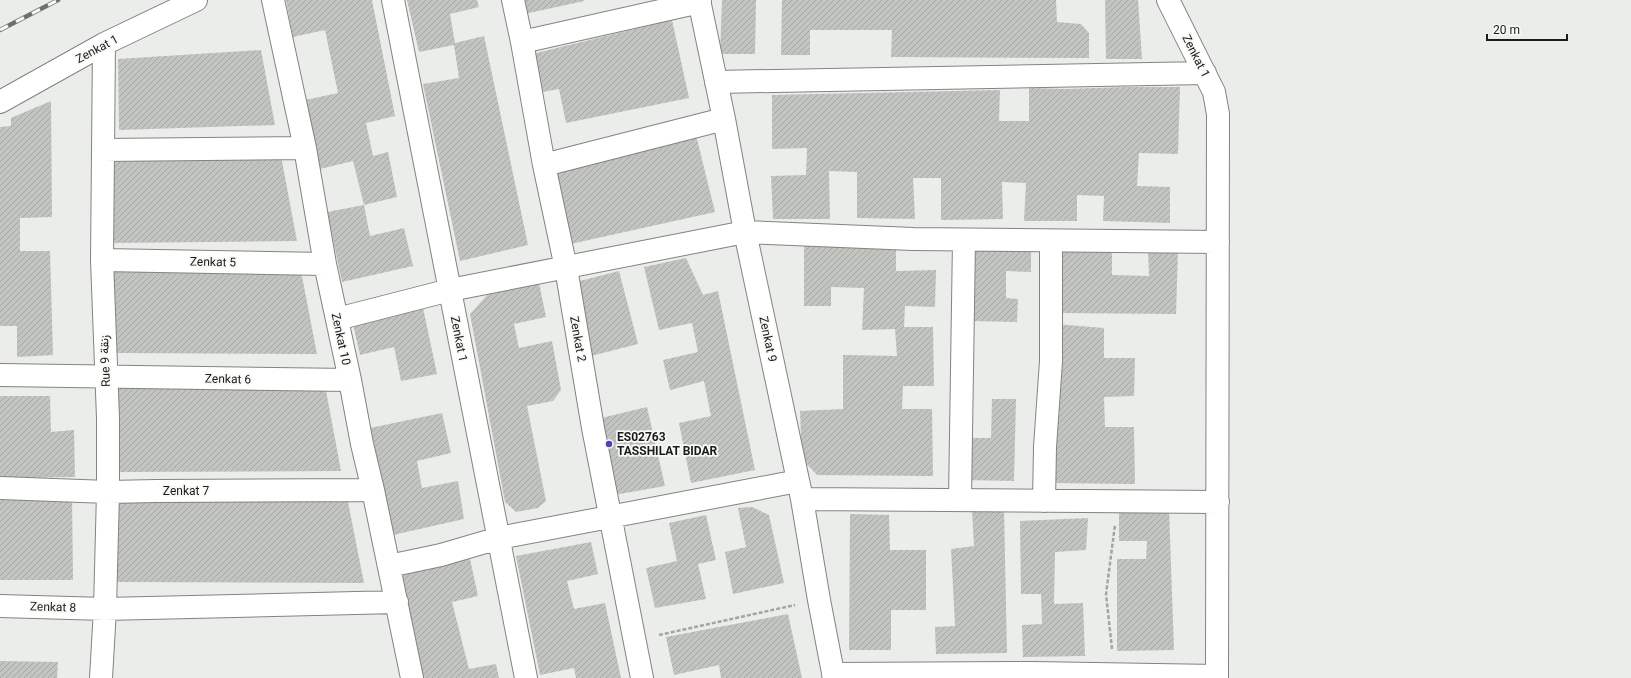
<svg xmlns="http://www.w3.org/2000/svg" width="1631" height="678" font-family="Roboto,Vazirmatn,sans-serif">
<defs>
<pattern id="building-hatch" width="6" height="6" patternUnits="userSpaceOnUse"><rect width="6" height="6" fill="#c1c4bf"/><path d="M-1 1l2-2M0 6l6-6M5 7l2-2" fill="none" stroke="#a5a8a4"/></pattern>
</defs>
<rect width="100%" height="100%" fill="#eaede9"/>
<!-- building -->
<path fill="url(#building-hatch)" d="M286,0H372L395,116L366,123L373,156L388,152L397,197L364,205L370,236L404,228L413,266L342,282L327,212L364,205L353,161L320,169L305,100L338,93L325,30L293,37Z
M407,0H477L479,7L450,14L455,43L484,36L528,245L460,261L423,84L459,78L454,45L419,52Z
M517,0H584V1L520,15Z
M722,0H756L755,54H720Z
M782,0H1056L1057,22L1081,24L1089,33V58L891,57L892,30H810V55H781Z
M1105,0H1138L1142,59H1106Z
M672,20L689,98L566,123L559,89L537,93L528,55Z
M261,50L275,125L119,130L118,59Z
M1126,87H1180L1178,154L1139,153L1137,186L1170,187V223L1103,221L1104,196L1077,195V221H1024L1026,183L1002,182L1003,219L941,220V178H913L915,219L857,218V172L829,171L830,219H773L771,176L806,175L807,148L772,149V95L1000,90L999,121H1029V88L1066,89Z
M51,101L52,217L20,218V251H50L53,355L17,357V326H0V127L11,126V118Z
M695,131L715,212L566,245L549,167Z
M281,156L297,241L109,243L110,162Z
M804,245L896,246V271L936,270L935,307L905,306L904,327H933L934,386H903L902,409H932L933,476L817,475L802,459L800,411L843,409V355L897,356L895,329L862,330L864,288L831,287V306H804Z
M969,245H1031V272L1006,271V298L1018,299L1017,322L968,321Z
M1057,246L1112,247V275L1149,276L1148,250H1178L1176,314L1057,313Z
M686,258L703,295L718,291L755,470L691,483L679,423L711,416L704,381L670,390L663,360L698,352L692,323L659,330L644,267Z
M301,271L317,354L115,353L113,272Z
M619,271L638,344L591,356L572,283Z
M539,283L546,317L514,324L519,348L552,341L561,390L553,401L527,406L546,501L538,508L516,512L505,502L470,314L490,292Z
M422,303L437,374L401,381L394,347L360,355L352,320Z
M1055,324L1104,328V358H1135L1134,396L1104,397L1105,427H1134L1135,484L1052,483Z
M113,384L325,385L341,471L115,472Z
M0,396H50L51,432L74,430L75,477L0,478Z
M992,399H1016L1014,481L963,480L964,438H991Z
M647,407L665,486L614,495L597,419Z
M442,413L451,453L417,461L422,488L458,481L464,519L393,535L370,428Z
M0,495L72,496L73,580H0Z
M117,502H348L364,583L116,582Z
M752,507L769,515L784,583L733,594L725,552L746,547L738,508Z
M1004,508L1007,653L936,654L935,627L955,626L951,549L974,546L972,510Z
M1119,508L1169,509L1174,650L1117,651V559H1146L1147,541H1119Z
M850,514L889,515L890,550H926V610H891V650H849Z
M706,515L716,560L698,564L706,599L655,608L646,568L677,561L669,523Z
M1088,518L1086,550L1055,552L1054,604L1083,603L1085,656L1023,657L1022,625L1042,624L1041,594H1021L1020,521Z
M591,542L598,574L567,581L574,609L605,603L621,678H576L574,668L540,675L516,556Z
M470,559L478,596L452,602L469,669L496,664L499,678H419L398,574Z
M788,614L802,678H721L719,665L674,675L666,637Z
M0,661L58,662L57,678H0Z"/>
<g fill="none" stroke-linecap="round" stroke-linejoin="round">
<!-- minor casing -->
<g stroke="#828480" stroke-width="24">
<path id="minor" d="M273,0L305,148L325,264L350,380L362,444L373,490L412,678
M393,0L526,678
M513,0L522,42L544,165L566,268L593,428L642,678
M699,0L724,119L745,232L802,499L819,600L834,678
M1168,0L1214,92L1218,114L1217,678
M522,42L700,2
M716,82L1205,73
M0,102L104,44L196,0
M103,150L305,148
M544,165L724,119
M102,260L325,264
M337,319L450,290L745,232L913,239L1218,242
M0,375L350,380
M0,488L108,492L157,491L373,490
M802,499L1218,502
M960,499L964,240
M1044,501L1045,447L1051,361V241
M389,566L441,555L499,538L798,481
M0,606L105,609L397,602
M833,674L1033,673L1217,676
M101,678L105,609L108,492V418L102,260L104,44"/>
</g>
<!-- path -->
<path stroke="#a2a5a2" stroke-width="2.5" stroke-dasharray="4 2" stroke-linecap="butt" d="M659,635L795,605
M1112,649L1106,594L1115,525"/>
<!-- minor -->
<use href="#minor" stroke="#fff" stroke-width="22"/>
<!-- rail casing -->
<g stroke="#6f706e" stroke-width="4.5">
<path id="rail" d="M0,30L58,0"/>
</g>
<!-- rail -->
<use href="#rail" stroke="#f8faf6" stroke-width="3" stroke-dasharray="9" stroke-linecap="butt"/>
</g>
<!-- markers -->
<circle fill="#5b3cb5" stroke="#f8faf6" stroke-width="1.5" cx="609" cy="444" r="4"/>
<g text-anchor="middle" stroke-width="3.5" stroke-linejoin="round" paint-order="stroke">
<!-- street labels -->
<g font-size="12" fill="#1a1b1a" stroke="#f8faf6">
<text transform="translate(97 49) rotate(-28)" y="4">Zenkat 1</text>
<text transform="translate(1196 56) rotate(63)" y="4">Zenkat 1</text>
<text transform="translate(213 262) rotate(1)" y="4">Zenkat 5</text>
<text transform="translate(341 339) rotate(78)" y="4">Zenkat 10</text>
<text transform="translate(459 339) rotate(79)" y="4">Zenkat 1</text>
<text transform="translate(578 339) rotate(80)" y="4">Zenkat 2</text>
<text transform="translate(768 339) rotate(78)" y="4">Zenkat 9</text>
<text transform="translate(105 361) rotate(-92)" y="4">Rue 9 زنقة</text>
<text transform="translate(228 379) rotate(1)" y="4">Zenkat 6</text>
<text x="186" y="495">Zenkat 7</text>
<text transform="translate(53 607) rotate(2)" y="4">Zenkat 8</text>
</g>
<!-- poi labels -->
<g font-size="12" font-weight="bold" fill="#1a1b1a" stroke="#f8faf6" text-anchor="start">
<text x="617" y="441">ES02763<tspan x="617" dy="14">TASSHILAT BIDAR</tspan></text>
</g>
</g>
<!-- scale -->
<path d="M1487 34v6h80v-6" fill="none" stroke="#1a1b1a" stroke-width="2"/>
<text x="1493" y="34" font-size="12" fill="#1a1b1a" stroke="#f8faf6" stroke-width="3" paint-order="stroke">20 m</text>
</svg>
